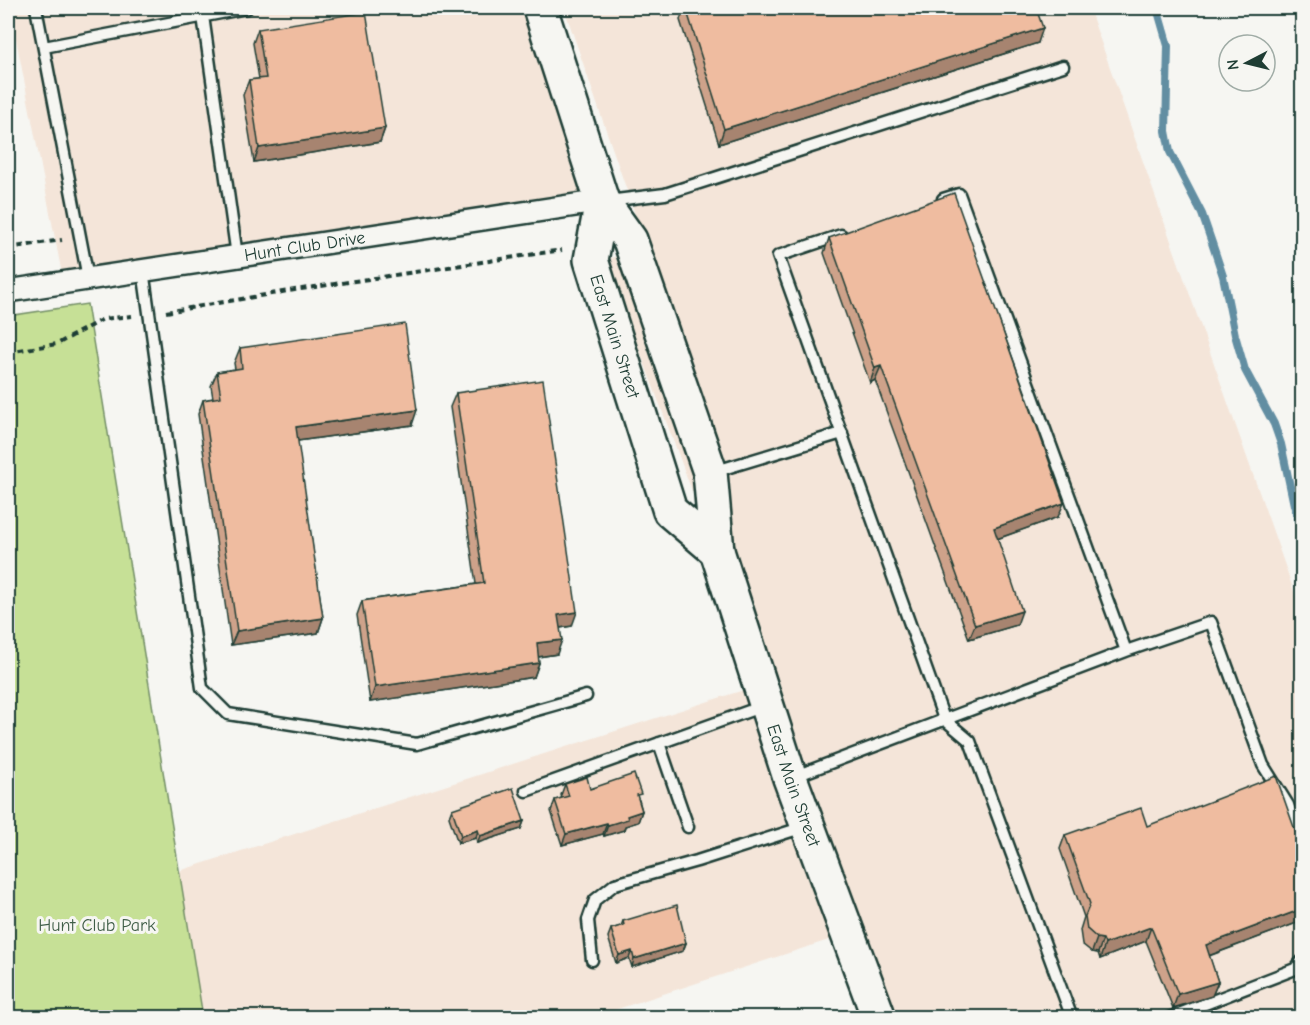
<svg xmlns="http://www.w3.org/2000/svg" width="1310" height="1025" font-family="'Comic Neue',sans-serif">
<rect width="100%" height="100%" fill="#f6f6f2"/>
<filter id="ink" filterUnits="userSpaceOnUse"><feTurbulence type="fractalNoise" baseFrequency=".0167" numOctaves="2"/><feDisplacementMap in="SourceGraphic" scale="12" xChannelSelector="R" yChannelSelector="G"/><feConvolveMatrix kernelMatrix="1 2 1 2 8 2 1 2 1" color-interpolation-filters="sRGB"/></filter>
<g filter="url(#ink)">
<!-- built -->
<path fill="#f4e5d9" d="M10,8H530L589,192L62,274Z
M564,8H1089L1302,614V1017H888L606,260L646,246Z
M753,687L841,936L593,1017H203L179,871Z"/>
<!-- green -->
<path fill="#c6e096" stroke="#728e65" stroke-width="1.5" d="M87,304L203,1017H8V316Z"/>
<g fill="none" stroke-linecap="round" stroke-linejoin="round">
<!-- stream -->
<path stroke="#628ea2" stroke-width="8" d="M1157,8L1168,46L1166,131L1170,152L1202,214L1212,243L1223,276L1235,335L1245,370L1274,424L1281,444L1294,505L1302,533"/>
<!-- service casing -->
<g stroke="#1f3d34" stroke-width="15">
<path id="service" d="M36,8L88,278
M203,16L237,256
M44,47L247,8
M943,199L959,194L1126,651
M608,201L665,194L1063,66
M841,235L778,256L944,719L970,741L1072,1018
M143,270L202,688L228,714L417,744L586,696
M713,472L842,433
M659,743L688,827
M793,777L1126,651L1211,622L1263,765L1288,805L1302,845
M526,791L763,706
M592,960L588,920L595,900L615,884L697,861L804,827
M1169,1018L1295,969L1302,961"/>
</g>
<!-- minor casing -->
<g stroke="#1f3d34" stroke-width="26">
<g id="minor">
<path id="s1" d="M8,291L602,201"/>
</g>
</g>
<!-- primary casing -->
<g stroke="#1f3d34" stroke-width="38">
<g id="primary">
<path id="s2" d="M540,8L602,201L630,240L710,472L717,551L790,778L879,1018"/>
<path id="s3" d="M602,201L591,260L670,511L717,551"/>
</g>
</g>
<!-- path -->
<path stroke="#1f3d34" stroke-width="4" stroke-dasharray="6 4.5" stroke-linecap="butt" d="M8,248L62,240
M166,312L288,291L562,250
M8,352L57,344L103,319L132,316"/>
<!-- service -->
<use href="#service" stroke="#f6f6f2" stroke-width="10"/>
<!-- minor -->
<use href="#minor" stroke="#f6f6f2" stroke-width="21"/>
<!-- primary -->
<use href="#primary" stroke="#f6f6f2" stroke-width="33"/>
</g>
<!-- wall -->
<path fill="#cea28a" stroke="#1f3d34" stroke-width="1.5" d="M684,8H1036L1038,43L719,144L680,20Z
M258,29L385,128L380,142L254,162L243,95L249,80L259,79L253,43Z
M829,238L1058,517L997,539L1017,625L969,639L875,380L870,383L824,253Z
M240,348L412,425L297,441L323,618L318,633L231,645L198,414L203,400L213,398L211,386L217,372L235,369L234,363Z
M456,393L572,626L560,628L557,654L538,657L539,663L534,677L370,702L357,615L362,601L476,584L450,407Z
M565,784L590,789L639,800L642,811L638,822L625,826L624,830L604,836L603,834L562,845L551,811L555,800L562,798L561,795Z
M452,809L524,821L521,829L477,843L476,838L458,843L449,817Z
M1147,826L1302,850V921L1209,956L1218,982L1212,996L1173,1008L1146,941L1100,959L1098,953L1092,952L1082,944L1080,930L1084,917L1060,849L1065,835Z
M623,921L686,943L683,951L632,967L629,958L616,963L608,937L611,929L621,926Z"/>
<!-- shaded-wall -->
<path fill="#a78470" stroke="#1f3d34" stroke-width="1.5" d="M1043,28L1038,43L719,144L724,129Z
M385,128L380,142L254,162L259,148Z
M881,366L875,380L870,383L875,368Z
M417,410L412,425L290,442L296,427Z
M1064,503L1058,517L988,542L994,528Z
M1022,611L1017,625L969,639L975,625Z
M577,612L572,626L553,629L558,615Z
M323,618L318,633L231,645L237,631Z
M562,640L557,654L531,658L537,643Z
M539,663L534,677L370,702L375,687Z
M642,811L638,822L625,826L624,830L604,836L608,825L627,816Z
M524,821L521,829L477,843L480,836Z
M607,823L603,834L562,845L566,834Z
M478,830L476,838L458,843L461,836Z
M1302,909V921L1200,959L1206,945Z
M1151,927L1146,941L1100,959L1105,944Z
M1097,938L1103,939L1098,953L1092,952Z
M686,943L683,951L632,967L634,959Z
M632,951L629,958L616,963L619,955Z
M1218,982L1212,996L1173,1008L1178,994Z"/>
<!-- building -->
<path fill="#efbca0" stroke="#1f3d34" stroke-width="1.5" d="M686,8H1036L1043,28L724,129Z
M366,12L385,128L259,148L249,80L266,78L258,29Z
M954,193L1064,503L994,528L1022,611L975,625L881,366L875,368L829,238Z
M405,324L417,410L296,427L323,618L237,631L203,400L221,397L217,372L242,368L240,348Z
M543,380L577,612L558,615L562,640L537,643L539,663L375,687L362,601L484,583L456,393Z
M634,774L641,794L637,795L642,811L627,816L628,819L608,825L607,823L566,834L555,800L569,796L565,784L587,777L590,789Z
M1276,776L1302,850V909L1206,945L1218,982L1178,994L1151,927L1105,944L1103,939L1097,938L1087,929L1085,916L1090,904L1065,835L1141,808L1147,826Z
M513,788L524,821L480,836L478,830L461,836L452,809Z
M677,905L686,943L634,959L632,951L619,955L611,929L624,925L623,921Z"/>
</g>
<g text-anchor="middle" stroke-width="6" stroke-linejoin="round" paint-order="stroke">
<!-- street labels -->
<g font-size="18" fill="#1f3d34" stroke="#f6f6f2">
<text dy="6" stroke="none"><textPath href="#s1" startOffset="300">Hunt Club Drive</textPath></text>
<text dy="6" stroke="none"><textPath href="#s3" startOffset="140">East Main Street</textPath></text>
<text dy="6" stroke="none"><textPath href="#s2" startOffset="822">East Main Street</textPath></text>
</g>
<!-- park labels -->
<g font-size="18" fill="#405e48" stroke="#f6f6f2">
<text x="97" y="931">Hunt Club Park</text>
</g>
</g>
<!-- margin -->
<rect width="1310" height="1025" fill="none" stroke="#f6f6f2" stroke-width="30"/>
<rect x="15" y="15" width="1280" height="995" fill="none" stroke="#1f3d34" stroke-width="2" filter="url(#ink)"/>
<!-- north arrow -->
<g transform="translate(1247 63) rotate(263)"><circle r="28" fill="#f6f6f2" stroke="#a0aca6" stroke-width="1.5"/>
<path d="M0-4.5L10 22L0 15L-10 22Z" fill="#1f3d34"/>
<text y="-9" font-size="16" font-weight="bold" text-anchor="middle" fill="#1f3d34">N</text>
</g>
</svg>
